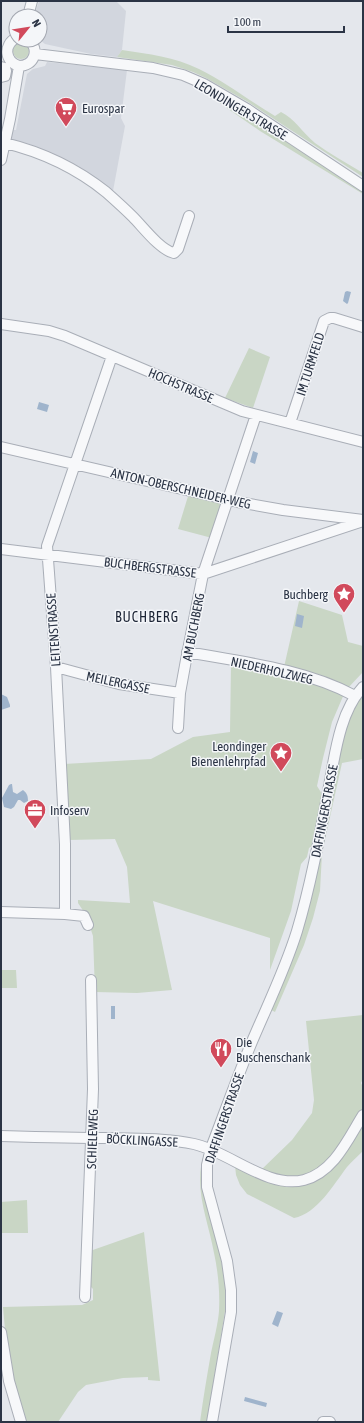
<svg xmlns="http://www.w3.org/2000/svg" width="364" height="1423" font-family="'Asap Condensed',sans-serif">
<rect width="100%" height="100%" fill="#e4e7ec"/>
<!-- built -->
<path fill="#d2d6de" d="M39,1H116L126,11L122,50L117,57L91,54L45,44L40,40V16H33L34,10H36Z
M47,62L127,70L121,118L125,126L113,191L73,164L29,144L11,139L13,130H16L27,74L33,69L45,66Z"/>
<!-- green -->
<path fill="#c9d6c5" d="M13 51a8 8 0 1 1 16 0a8 8 0 1 1-16 0Z
M122,50C148,54 175,57 199,69C225,82 250,101 275,116L281,112C294,118 303,133 315,143C330,154 347,163 363,173V177L248,102L206,78L193,72L172,65L117,57Z
M184,80C211,91 236,108 261,124C294,146 327,168 361,189L363,190V194L260,131L198,88Z
M249,348L270,357L253,408L225,398Z
M189,493L223,503L212,538L178,529Z
M299,601L342,615L348,642L363,646V672L348,688L284,667Z
M231,665L302,677L344,694L332,722L323,758L317,786L322,794L312,846L309,848L307,857L301,864L291,911L270,970V938L153,901L172,990L137,993L95,992L93,936L86,915L78,903V900L130,903L127,867L115,839L68,840L64,764L151,759L193,737L230,732Z
M363,694V759L342,763L322,853L320,891L313,918L304,945L275,1012L271,1010L291,961L340,746L355,704Z
M1,970H16L17,988H1Z
M363,1015V1079L361,1083L363,1087V1110L332,1158L310,1175L286,1178L260,1171L292,1140L312,1113L314,1100L306,1021Z
M363,1121V1151C358,1156 352,1161 347,1167C334,1184 317,1214 294,1218L247,1194L240,1185L236,1175L235,1165L271,1181H310Z
M205,1151L201,1175L202,1185C210,1226 227,1263 226,1305L207,1422H200C203,1399 207,1376 211,1353C214,1339 218,1324 219,1311C220,1292 218,1271 214,1253C208,1219 192,1186 205,1151Z
M27,1200L28,1233H1V1202Z
M144,1232L160,1381L148,1380V1377L123,1378L86,1385L78,1392L58,1422H25L11,1370L6,1341L3,1307L82,1305L93,1300V1289L89,1285L90,1251Z"/>
<!-- water -->
<path fill="#9fb4cc" d="M347,291L351,292L348,303L347,304L343,301L345,292Z
M39,402L49,405L47,412L37,409Z
M253,451L258,453L255,464L250,462Z
M297,614L304,616L302,628L295,626Z
M1,694L7,697L10,705V707L1,710Z
M11,784H12L13,792L17,794L23,790C27,793 28,796 28,801L24,803L20,800H18L14,807L11,809L4,807L2,798L9,785Z
M111,1006H115V1019H111Z
M277,1311L283,1313L278,1327L272,1324Z
M245,1397L267,1403L266,1407L244,1401Z"/>
<g fill="none" stroke-linecap="round" stroke-linejoin="round">
<!-- minor casing -->
<g stroke="#a9aeb7" stroke-width="12">
<path id="minor" d="M28,16L32,1
M16,38C3,45 5,62 19,66C34,66 40,50 29,40
M35,54L153,68L183,75L204,84L247,109L363,186
M1,67L5,68L6,71L5,76L1,77
M5,143C42,152 76,168 106,192C115,200 124,208 133,217C143,227 160,250 174,253L178,249L189,216
M1,160L10,119L19,66
M1,324L49,331L65,336L242,411L363,442
M290,423L324,321L330,318H334L363,327
M1,447L238,502L283,510L363,520
M1,549L203,574L363,521
M187,652C242,662 305,669 355,696
M56,667L119,684L180,693
M178,728L180,693L186,660L203,574L256,415
M1,912L65,914L84,916L88,925
M65,914V844L56,667L47,546L112,356
M1,1136C37,1137 74,1138 110,1138C138,1139 167,1138 194,1144C230,1152 267,1189 304,1180C334,1172 348,1139 363,1115
M85,1297L93,1089L91,980
M1,1332L9,1381L21,1422
M212,1422L231,1312V1290L227,1261L207,1187V1165L211,1148C224,1114 237,1078 251,1044C267,1006 285,970 297,931C311,884 320,834 329,786C335,754 340,711 363,687
M323,1422H330"/>
</g>
<!-- minor -->
<use href="#minor" stroke="#f7f8fa" stroke-width="10"/>
</g>
<!-- icons -->
<defs>
<g id="supermarket-pin" transform="scale(1.15)"><path d="M0 17L-7.5 6A9.5 9.5 0 1 1 7.5 6Z" fill="#d1495b" stroke="#f4f6f9"/><path d="M-6-5.5h2.5l.6 2H6L4.5 2H-2.5L-4.4-4H-6ZM-1.5 3.2a1.3 1.3 0 1 0 .1 0ZM3 3.2a1.3 1.3 0 1 0 .1 0Z" fill="#fff"/></g>
<g id="sight-pin" transform="scale(1.15)"><path d="M0 17L-7.5 6A9.5 9.5 0 1 1 7.5 6Z" fill="#d1495b" stroke="#f4f6f9"/><path d="M0-6L1.8-2.2L6-1.7L2.9 1.2L3.7 5.4L0 3.3L-3.7 5.4L-2.9 1.2L-6-1.7L-1.8-2.2Z" fill="#fff"/></g>
<g id="office-pin" transform="scale(1.15)"><path d="M0 17L-7.5 6A9.5 9.5 0 1 1 7.5 6Z" fill="#d1495b" stroke="#f4f6f9"/><path d="M-6-3h4V-5.5h4V-3h4V5H-6ZM-1-4.5V-3h2v-1.5ZM-6 0V1H6V0Z" fill="#fff"/></g>
<g id="restaurant-pin" transform="scale(1.15)"><path d="M0 17L-7.5 6A9.5 9.5 0 1 1 7.5 6Z" fill="#d1495b" stroke="#f4f6f9"/><path d="M-5-6h1v4h1v-4h1v4h1v-4h1v5L-1.5 .5V6h-2V.5L-5-1ZM5-6V6H3V1.5H1.5Q1.5-4 5-6Z" fill="#fff"/></g>
</defs>
<g fill-rule="evenodd">
<use href="#supermarket-pin" x="66" y="108"/>
<use href="#sight-pin" x="344" y="594"/>
<use href="#sight-pin" x="281" y="753"/>
<use href="#office-pin" x="35" y="810"/>
<use href="#restaurant-pin" x="221" y="1049"/>
</g>
<g text-anchor="middle" stroke-width="3" stroke-linejoin="round" paint-order="stroke">
<!-- poi labels -->
<g font-size="13" fill="#2b3445" stroke="#f4f6f9" text-anchor="start">
<text x="82" y="113">Eurospar</text>
<text x="328" y="599" text-anchor="end">Buchberg</text>
<text x="266" y="751" text-anchor="end">Leondinger<tspan x="266" dy="15">Bienenlehrpfad</tspan></text>
<text x="50" y="815">Infoserv</text>
<text x="236" y="1047">Die<tspan x="236" dy="15">Buschenschank</tspan></text>
</g>
<!-- street labels -->
<g font-size="13" fill="#2b3445" stroke="#f4f6f9">
<text transform="translate(241 109) rotate(31)" y="5">LEONDINGER STRASSE</text>
<text transform="translate(310 364) rotate(-72)" y="5">IM TURMFELD</text>
<text transform="translate(181 385) rotate(23)" y="5">HOCHSTRASSE</text>
<text transform="translate(181 488) rotate(13)" y="5">ANTON-OBERSCHNEIDER-WEG</text>
<text transform="translate(150 567) rotate(7)" y="5">BUCHBERGSTRASSE</text>
<text transform="translate(193 627) rotate(-79)" y="5">AM BUCHBERG</text>
<text transform="translate(53 630) rotate(-94)" y="5">LEITENSTRASSE</text>
<text transform="translate(272 670) rotate(13)" y="5">NIEDERHOLZWEG</text>
<text transform="translate(118 682) rotate(12)" y="5">MEILERGASSE</text>
<text transform="translate(324 811) rotate(-79)" y="5">DAFFINGERSTRASSE</text>
<text transform="translate(224 1118) rotate(-71)" y="5">DAFFINGERSTRASSE</text>
<text transform="translate(92 1139) rotate(-88)" y="5">SCHIELEWEG</text>
<text transform="translate(142 1140) rotate(3)" y="5">BÖCKLINGASSE</text>
</g>
<!-- neighbourhood labels -->
<g font-size="14" letter-spacing="1" fill="#1d2536" stroke="#f4f6f9">
<text x="147" y="622">BUCHBERG</text>
</g>
</g>
<!-- border -->
<rect width="364" height="1423" fill="none" stroke="#2b3445" stroke-width="4"/>
<!-- north arrow -->
<g transform="translate(28 28) rotate(60)"><circle r="19" fill="#f4f6f9" stroke="#a4a8b1"/>
<path d="M0-3L7 15L0 10L-7 15Z" fill="#d1495b"/>
<text y="-6" font-size="11" font-weight="bold" text-anchor="middle" fill="#2b3445">N</text>
</g>
<!-- scale -->
<path d="M228 26v6h116v-6" fill="none" stroke="#2b3445" stroke-width="2"/>
<text x="234" y="26" font-size="12" fill="#2b3445" stroke="#f4f6f9" stroke-width="3" paint-order="stroke">100 m</text>
</svg>
